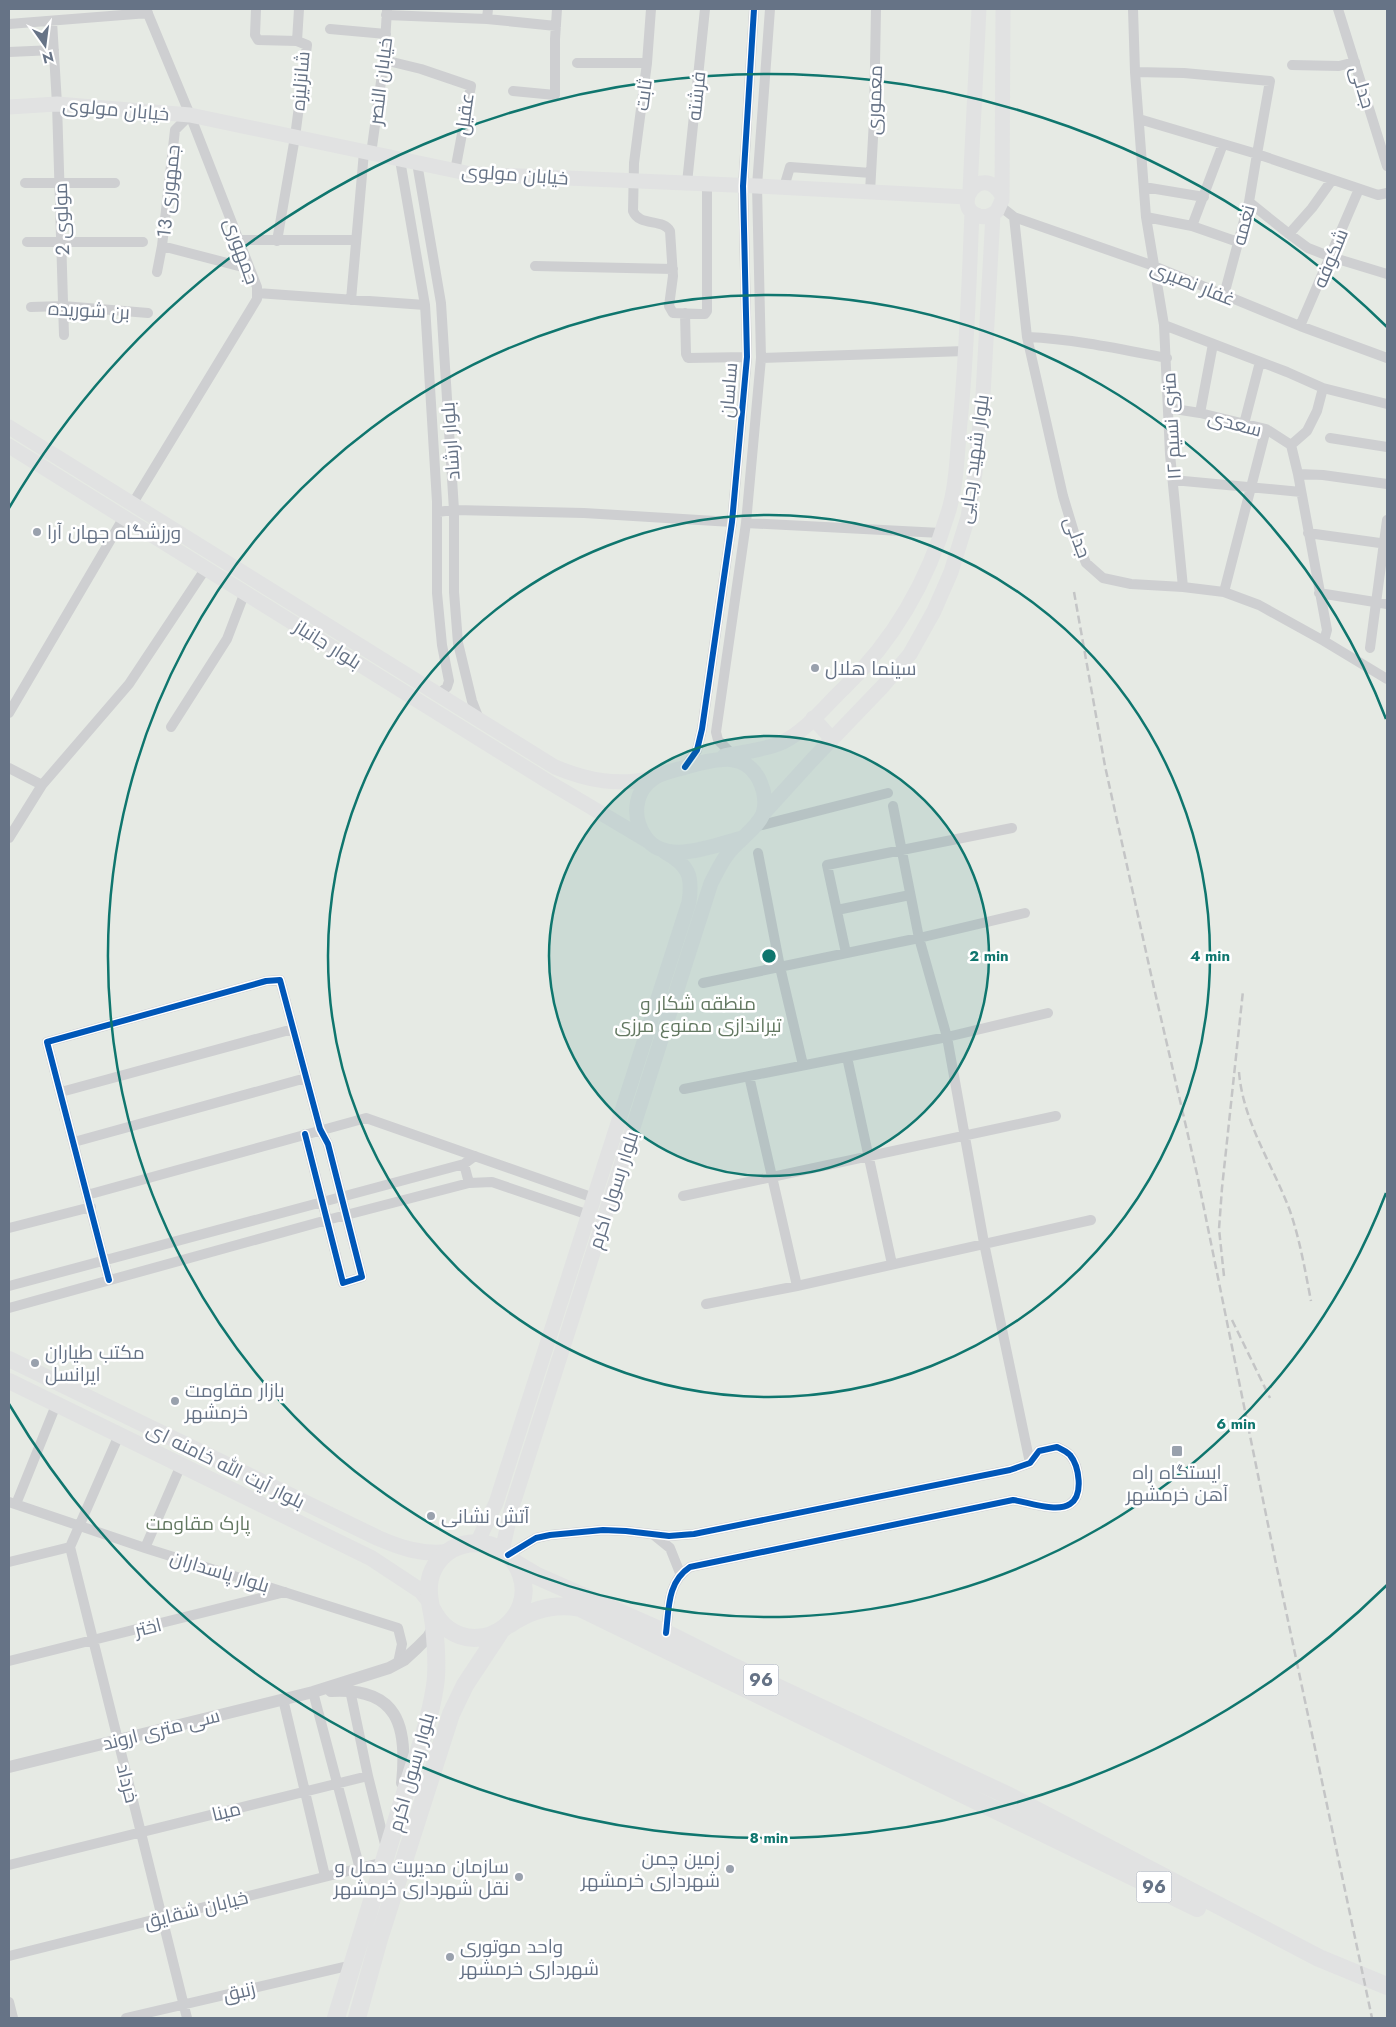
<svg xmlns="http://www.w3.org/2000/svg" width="1396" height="2027" font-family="Jost,Cairo,sans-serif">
<rect width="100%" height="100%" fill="#f7f7f6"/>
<!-- green -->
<path fill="#e6eae4" d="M9,9H1387V2018H9Z"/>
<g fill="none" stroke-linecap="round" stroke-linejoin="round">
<!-- minor -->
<path stroke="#cecfd1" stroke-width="10" d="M256,9L255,35L258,40L297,41L307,45L295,137L277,241
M651,9L647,63L634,163L633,211C639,227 663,218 670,231L673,276L669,306L673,313L701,314H705L707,311V184
M1133,9L1135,72L1146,217L1164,325L1170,454L1183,587
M1338,9L1387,166
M386,15L487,19L556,26
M487,19L488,9
M52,21L57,104L64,335
M9,24L148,13
M330,29L386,34
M297,41L299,9
M9,52L54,50
M384,60L421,69L471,86L455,171
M577,63H647
M1292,65L1339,66L1355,62
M1135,72L1184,73L1270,81L1257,154L1139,119
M513,91L555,95V39L557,9
M371,154L384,60L387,10
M400,160L425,305L437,502V593L442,645L449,681L447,687L439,694
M417,163L441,303L454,510V592L458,643L472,701L479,719
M25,183H115
M687,183L705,9
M784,187L790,167L871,173
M1144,187L1204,197
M870,192L874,120L876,9
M1249,202L1289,234L1312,208L1332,180
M1000,206L1014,217L1154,266L1300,326L1387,358
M1014,217L1027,337L1063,496L1076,539L1086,563L1103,578L1131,584L1183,587L1224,592L1259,605L1324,641L1387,679
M1146,217L1192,226L1238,242
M1192,226L1223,144
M1289,234L1308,248L1331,257L1387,274
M239,240H356
M27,242H143
M162,246L250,269
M535,266L673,269
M157,272L162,246L175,130L190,115
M257,293L425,305
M1224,295L1249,202L1257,154L1378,195L1387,193
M351,300L364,152
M31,307L63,306L148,313
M685,313L686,354L688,358L747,357
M1164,325L1287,372L1323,388L1387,404
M1300,326L1359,189
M1027,337C1074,339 1120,349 1167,358
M761,358L965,351
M1168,408L1200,413L1266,429L1291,445L1307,431L1317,411L1323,388
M1200,413L1213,344
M1244,424L1260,362
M1330,438L1387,447
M1291,445L1298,474L1323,475L1387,484
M1298,474L1327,630L1324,641
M1173,480L1301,492
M133,503L257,299V287L190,115L146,9
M437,512L454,510L584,513L732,522
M746,523L941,533
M1308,533L1387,544
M1224,592L1266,429
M1319,593L1387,604
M1370,648L1387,520
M9,713L124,517
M171,727L227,639L245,592
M732,754L718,740L716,732L746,523L761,358L757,186L770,9
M685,767L697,750L702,729L732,522L747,357L743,186L754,9
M9,768L42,785L9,838
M42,785L129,684L206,568
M893,806L919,938L947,1037L984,1243L1030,1463
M754,827L888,793
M758,853L780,967L803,1065
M837,910L910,895
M846,953L827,865L1012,828
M703,983L919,938L1025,913
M847,1057L892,1264
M749,1076L797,1286
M684,1089L947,1037L1048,1013
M61,1092L293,1029
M74,1142L306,1078
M464,1164L469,1183
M87,1195L366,1118L594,1198
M683,1196L1056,1116
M9,1228L91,1207
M109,1280L47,1042L266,981L280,980L320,1129L328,1144L362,1277L343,1283L305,1134
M9,1286L464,1164L475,1156
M706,1304L797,1286L1091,1220
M9,1308L327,1220L469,1183L492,1182L589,1215
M9,1502L145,1548L398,1628L402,1644L398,1663
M16,1504L56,1405
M654,1535L670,1548L680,1573
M70,1547L187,2018
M70,1547L119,1435
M145,1548L181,1465
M508,1555L536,1538L550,1535L603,1530L626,1531L669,1536L694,1534L1010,1470L1030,1463L1039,1451L1057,1447C1061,1449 1066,1451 1070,1455C1079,1466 1084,1495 1070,1504C1057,1513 1028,1502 1013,1500L690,1567C667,1582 669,1609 666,1633
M9,1562L70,1547
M9,1661L285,1592
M350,1690L368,1776
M313,1692L360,1869
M283,1699L325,1876
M9,1865L368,1776L386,1848
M9,1956L384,1862
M9,2002L13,2018
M126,2018L352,1965"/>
<!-- tertiary -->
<path stroke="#cecfd1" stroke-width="12" d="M331,1691C398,1687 408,1726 402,1783
M9,1767L313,1692L389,1668L404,1660L417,1648L428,1637L434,1627"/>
<!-- secondary -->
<path stroke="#e1e2e2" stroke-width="15" d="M9,107L57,104L190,115L471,174L757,186L967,197
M970,190L979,9
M1001,194C981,162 950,207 979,216C986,218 992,215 997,211L1002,200L1003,9
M9,427L555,767C589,781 617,786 654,778
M9,446L547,781L648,841
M813,718L832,739
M724,756C743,752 766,750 783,742C807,730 826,705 845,687C896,638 928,580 948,513C957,485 957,453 960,423C967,353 969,282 972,212
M763,814L813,759L883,686L910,654L934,611L951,572L968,517L975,473L983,395L993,214
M477,1543L496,1503L689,902C693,875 688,865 665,852
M502,1551L512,1507L711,883C717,872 722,860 730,851C740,839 757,828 763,814C766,805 765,793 761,784C747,749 715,759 686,767C676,770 663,772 654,778C633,792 632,819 646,838C666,866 715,845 742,838"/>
<!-- primary -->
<path stroke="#e1e2e2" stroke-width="16" d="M9,1359L378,1538C401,1548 422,1555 448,1552
M9,1381L371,1558L421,1591L429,1601"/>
<!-- trunk -->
<path stroke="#e1e2e2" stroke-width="18" d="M515,1563L537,1576L666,1633L734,1667L1009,1796L1319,1958L1387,1986
M510,1624C531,1610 555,1603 580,1608L1197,1908
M336,2018C358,1947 379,1876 401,1806C413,1767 429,1726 435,1686C438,1666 436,1645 434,1626C432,1607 424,1589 433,1570C450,1532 508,1535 521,1575C536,1617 485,1656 448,1629C441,1624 436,1617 432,1609
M357,2018L379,1939L451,1714L465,1685L500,1632"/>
<!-- rail -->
<path stroke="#c4c5c6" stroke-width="2.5" stroke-dasharray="8 4" stroke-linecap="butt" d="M1074,592L1105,766L1154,988L1197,1174L1275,1559L1372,2018
M1239,1072C1243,1122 1273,1165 1290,1211C1300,1240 1305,1270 1311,1301
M1224,1276L1219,1229L1222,1188L1243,991
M1232,1320L1270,1398"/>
<!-- cycleway casing -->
<g stroke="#fff" stroke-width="9">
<path id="cycleway" d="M685,767L697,750L702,729L732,522L747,357L743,186L754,9
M109,1280L47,1042L266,981L280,980L320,1129L328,1144L362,1277L343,1283L305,1134
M508,1555L536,1538L550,1535L603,1530L626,1531L669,1536L694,1534L1010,1470L1030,1463L1039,1451L1057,1447C1061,1449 1066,1451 1070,1455C1079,1466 1084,1495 1070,1504C1057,1513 1028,1502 1013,1500L690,1567C667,1582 669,1609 666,1633"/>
</g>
<!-- cycleway -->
<use href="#cycleway" stroke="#0057b8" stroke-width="6"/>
</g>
<!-- distance rings -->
<circle cx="769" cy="956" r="220" fill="#0f766e" fill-opacity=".12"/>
<g fill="none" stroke="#0f766e" stroke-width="2.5">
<circle cx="769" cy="956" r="220"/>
<circle cx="769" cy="956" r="441"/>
<path d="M1386 1193A661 661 0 1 1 1386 719"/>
<path d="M1387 1585A882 882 0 0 1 9 1404M9 508A882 882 0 0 1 1387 327"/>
</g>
<!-- markers -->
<g fill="#99a1ad" stroke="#fff" stroke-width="2">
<circle cx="37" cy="532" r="5"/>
<circle cx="815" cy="668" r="5"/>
<circle cx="35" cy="1363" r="5"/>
<circle cx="175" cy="1401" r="5"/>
<rect x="1171" y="1445" width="12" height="12" rx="2.5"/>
<circle cx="431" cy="1516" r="5"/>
<circle cx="730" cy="1869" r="5"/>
<circle cx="519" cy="1877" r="5"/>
<circle cx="450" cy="1957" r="5"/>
</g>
<g text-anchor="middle" stroke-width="5" stroke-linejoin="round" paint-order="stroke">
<!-- shield labels -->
<g fill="#fff" stroke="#949daa" stroke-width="1">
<rect x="743.5" y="1664.5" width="35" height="31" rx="4"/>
<rect x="1136.5" y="1871.5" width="35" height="31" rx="4"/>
</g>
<g font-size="18" font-weight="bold" fill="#667386">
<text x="761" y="1686">96</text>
<text x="1154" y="1893">96</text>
</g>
<!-- street labels -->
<g font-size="19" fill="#667386" stroke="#fff">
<text transform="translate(300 81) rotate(-85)" y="7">شانزلیزه</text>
<text transform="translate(380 81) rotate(-83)" y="7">خیابان النصر</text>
<text transform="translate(1363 87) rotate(73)" y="7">جدلی</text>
<text transform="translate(643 95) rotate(-83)" y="7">ثابت</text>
<text transform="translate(696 96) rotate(-84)" y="7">فرشته</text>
<text transform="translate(874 100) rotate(-88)" y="7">معموری</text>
<text transform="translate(116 109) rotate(5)" y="7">خیابان مولوی</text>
<text transform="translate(464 114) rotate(-82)" y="7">عقیل</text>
<text transform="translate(515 174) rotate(4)" y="7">خیابان مولوی</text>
<text transform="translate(168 191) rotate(-84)" y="7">جمهوری 13</text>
<text transform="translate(61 219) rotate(-92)" y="7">مولوی 2</text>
<text transform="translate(1243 225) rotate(-75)" y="7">نغمه</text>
<text transform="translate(242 251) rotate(70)" y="7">جمهوری</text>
<text transform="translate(1330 258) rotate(-67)" y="7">شکوفه</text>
<text transform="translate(1193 283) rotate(22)" y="7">غفار نصیری</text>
<text transform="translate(89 310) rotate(3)" y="7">بن شوریده</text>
<text transform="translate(728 390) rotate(-85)" y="7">ساسان</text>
<text transform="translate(1235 423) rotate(15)" y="7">سعدی</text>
<text transform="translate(1171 426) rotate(-93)" y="7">۱۲ متری نسیم</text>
<text transform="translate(450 441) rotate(-94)" y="7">بلوار ارشاد</text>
<text transform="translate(973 459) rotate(-82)" y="7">بلوار شهید رجایی</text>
<text transform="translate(1078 537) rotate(69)" y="7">جدلی</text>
<text transform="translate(328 644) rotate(32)" y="7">بلوار جانباز</text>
<text transform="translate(613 1190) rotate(-72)" y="7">بلوار رسول اکرم</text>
<text transform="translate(226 1465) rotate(26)" y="7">بلوار آیت الله خامنه ای</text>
<text transform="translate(220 1571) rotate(17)" y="7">بلوار پاسداران</text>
<text transform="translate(148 1627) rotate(-14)" y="7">اختر</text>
<text transform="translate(161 1729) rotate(-14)" y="7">سی متری اروند</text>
<text transform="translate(411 1772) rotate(-74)" y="7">بلوار رسول اکرم</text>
<text transform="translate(128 1783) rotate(76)" y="7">خرداد</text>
<text transform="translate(226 1811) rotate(-14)" y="7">مینا</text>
<text transform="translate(196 1909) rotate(-14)" y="7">خیابان شقایق</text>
<text transform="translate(239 1991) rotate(-13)" y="7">زنبق</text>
</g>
<!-- poi labels -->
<g font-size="19" fill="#667386" stroke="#fff" text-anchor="start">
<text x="47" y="539">ورزشگاه جهان آرا</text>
<text x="825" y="675">سینما هلال</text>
<text x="45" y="1359">مكتب طياران<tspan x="45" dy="22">ايرانسل</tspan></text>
<text x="185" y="1397">بازار مقاومت<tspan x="185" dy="22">خرمشهر</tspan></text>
<text x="1177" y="1479" text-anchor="middle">ایستگاه راه<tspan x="1177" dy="22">آهن خرمشهر</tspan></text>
<text x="441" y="1523">آتش نشانی</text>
<text x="720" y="1865" text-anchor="end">زمین چمن<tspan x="720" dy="22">شهرداری خرمشهر</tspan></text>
<text x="509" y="1873" text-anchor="end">سازمان مدیریت حمل و<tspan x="509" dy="22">نقل شهرداری خرمشهر</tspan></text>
<text x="460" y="1953">واحد موتوری<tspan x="460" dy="22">شهرداری خرمشهر</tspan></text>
</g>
<!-- park labels -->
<g font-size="19" fill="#637861" stroke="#fff">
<text x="698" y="1010">منطقه شکار و<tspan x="698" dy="22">تیراندازی ممنوع مرزی</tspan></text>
<text x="198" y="1530">پارک مقاومت</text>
</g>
</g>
<circle cx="769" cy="956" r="8" fill="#0f766e" stroke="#fff" stroke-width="2.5"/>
<g font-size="15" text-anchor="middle" font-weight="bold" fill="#0f766e" stroke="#fff" stroke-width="5" stroke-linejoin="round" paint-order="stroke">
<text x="989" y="961">2 min</text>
<text x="1210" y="961">4 min</text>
<text x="1236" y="1429">6 min</text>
<text x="769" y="1843">8 min</text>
</g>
<!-- border -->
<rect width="1396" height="2027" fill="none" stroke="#667386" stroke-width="20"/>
<!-- north arrow -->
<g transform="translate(45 45) rotate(166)" stroke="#ffffff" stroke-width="4" paint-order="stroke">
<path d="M0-4L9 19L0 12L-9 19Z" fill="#667386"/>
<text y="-8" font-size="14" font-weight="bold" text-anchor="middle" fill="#667386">N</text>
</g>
</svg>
